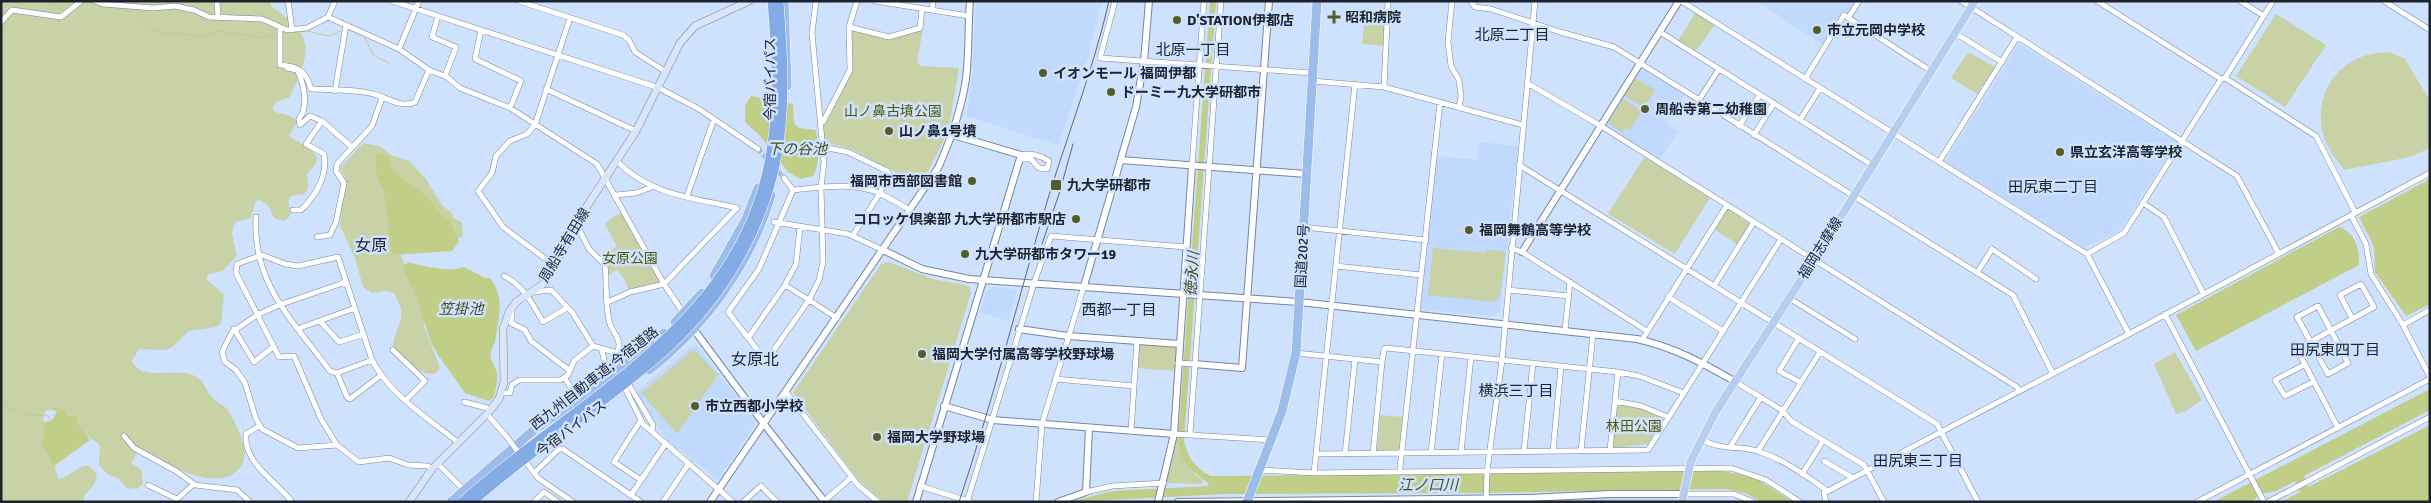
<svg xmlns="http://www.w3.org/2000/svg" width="2431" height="503" font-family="Signika,'Noto Sans JP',sans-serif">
<rect width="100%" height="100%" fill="#cee2fe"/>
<!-- built -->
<path fill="#c1d9fc" d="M976,1H1102L1088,57L1058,145L966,116L971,92Z
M1757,1H1857L1848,16L1843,13L1823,45Z
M2019,44L2176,142L2120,230L2085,248L1945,162Z
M1640,68H1643L1685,94L1666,123L1678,132L1660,159L1604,126Z
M1479,142L1518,146L1500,311L1494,316L1423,310L1419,308L1436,156L1477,160Z
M993,287L1015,289L1017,291L1008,321L980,312L986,292Z
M697,345L755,421V425L718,480L666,439L636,392L692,346Z
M1677,496V502H1574V498Z"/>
<!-- green -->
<path fill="#c9d1a6" d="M1,1H270L271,6C316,36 311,51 290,97L277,102L272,107L275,112L288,115L298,121L289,136L311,149L317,158L316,164L307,174L308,189L304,194C281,196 291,200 290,216L284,221L274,218L268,205L258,200L255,203L251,218L235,222L232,233L237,256L222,271L209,274L206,279L224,295L221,323L216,327L189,331L171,348L165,350L139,349L132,361C141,383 177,366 195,376C204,380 205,389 211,396C215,401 222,404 226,408C234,418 240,434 244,446C246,453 245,462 240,468C217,496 163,461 139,450L131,463L141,469L143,484L137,489L127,488L118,478L107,474L99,465L100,447L98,443L85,435L63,411L47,410L44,413L43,420L58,478L62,479L83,466H89L97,474L94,485L84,496L83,502H1Z
M1696,12L1714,26L1695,52L1678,41Z
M2276,14L2326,45L2285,107L2236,76Z
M1365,16L1386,17L1385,46L1362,44Z
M923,28L917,63L921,66L959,68L950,121L943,142L921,185L851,149L824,142L822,124L853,68L850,31L854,30L891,39Z
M1968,52L1995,67L1977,94L1951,78Z
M2390,52L2405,59L2430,101V148L2410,157L2344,170C2339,162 2331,154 2327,145C2313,115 2323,77 2353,61C2364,54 2377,53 2390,52Z
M1635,78L1655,90L1644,108L1624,95Z
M1623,99L1642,111L1630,130L1626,127L1623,133L1608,123Z
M363,143L379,146L391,155L409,161L426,179L442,205L452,213L453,218L462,222L463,236L456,239L387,193L395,243L418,292L423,311L424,326L440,368L435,374C417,374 402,361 393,346C397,321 409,319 394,293L386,291L372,293L363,287L355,258L340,226L341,200L346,180L340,168Z
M1646,158L1710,198L1675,254L1608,214L1643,159Z
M1729,209L1750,224L1737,244L1714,229L1727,210Z
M625,211L664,284L630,292L624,279L617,270L606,277L605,265L599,259L617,246L605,224L614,216Z
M1433,248L1486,253L1487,249L1506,252L1500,296L1494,302L1428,295Z
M889,262L933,279L969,286L971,293L907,502H884L860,482L793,393L881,264Z
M1137,341L1180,344L1178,371L1135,368Z
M694,349L718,375L677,434L641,393Z
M2175,352L2202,400L2184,412L2176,414L2154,364Z
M1619,404L1640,408L1663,417L1648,444L1615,448L1612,445L1616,405Z
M1380,415L1403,417L1399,450L1378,451L1377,449Z
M1174,434H1179C1179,454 1186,469 1203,480L1201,484L1164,483Z"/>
<!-- water -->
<path fill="#c1ce87" d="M1210,1H1216L1184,441C1188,458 1195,468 1211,476L1722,471L1753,477L1794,502H1762L1745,493L1725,489L1481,493L1227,494L1070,502L1112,491L1208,486L1209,484C1191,469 1182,467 1178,440Z
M751,96L793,104L794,123L799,128L816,130C818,146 821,162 813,176L800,179L788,172L762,138L745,122V106Z
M381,153L390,158L392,170L430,199L439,215L450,221L459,242L452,251L392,255L384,192L377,176L375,155Z
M2430,179V304L2406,316L2375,272L2374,247L2359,217Z
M2339,227C2356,233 2360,250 2359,265L2196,351L2176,315Z
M408,262C422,266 450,273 464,267L485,278H490C506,298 498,320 495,343C485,358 494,361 497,373C499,379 495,391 494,397L489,401L465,393L438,355L431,342L414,292L403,268Z
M2430,389V410L2304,476L2308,487L2430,425V502H2281L2300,492L2295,481L2276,491L2260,494L2252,502H2213Z
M54,408L65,410L67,416H76L79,427L90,440L54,466L41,442L45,432L43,422L52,421L57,411L52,409Z"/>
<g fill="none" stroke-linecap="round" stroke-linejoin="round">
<!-- stream -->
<path stroke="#c1ce87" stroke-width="1" d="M50,1C58,10 66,5 75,1
M123,10L132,11L143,17L146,25L163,34L181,33L199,37L219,31L262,38L277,32
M349,30L364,36L373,55L389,63
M294,32L307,31L328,36L343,30
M1,405C17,413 29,417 47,415L52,421"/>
<!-- minor-tunnel -->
<path stroke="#aabcd4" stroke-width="5" stroke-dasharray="5 2.5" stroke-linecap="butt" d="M758,149L768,160
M773,166L784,178"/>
<!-- minor casing -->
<g stroke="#7586a0" stroke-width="6">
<path id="minor" d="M95,1L103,4L153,8L175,6L194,10L209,17L262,19L287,30L307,28L328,17L399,49L429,70L447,77L460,88L510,108L597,164L664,284L684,314
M217,1L218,17
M288,1L292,29
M392,1L659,88L699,109L758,149
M519,1L623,35L629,40L635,52L666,72
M816,1L812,33L824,162L821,187L823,262L819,280L809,300L837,318
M875,1L969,16
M1115,1L1100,58L1312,73
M1452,1L1448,42L1451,66L1459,80L1461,96L1459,108
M1471,1L1475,7L1491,9L1560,32L1614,47L2013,295L2053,374
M1681,1L2087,254L2124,233L2221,79L2225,78L2273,1
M1961,1L2237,176L2279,254
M2097,1L2221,79
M2240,1L2264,16
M2384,1L2430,30
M932,10L933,1
M438,16L432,37L456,47L445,76
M328,17L335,1
M1848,18L1859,1
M1,22L12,10L61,17L81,1
M849,27L857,1
M280,28V65C298,66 306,71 311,89H313C333,90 358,89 377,95C389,99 402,108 415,102L429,70
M481,30L475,59L521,81L510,108
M1660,32L1872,165
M1955,33L2002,62
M399,49L419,1
M287,68L297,70C304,83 309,107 299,119L300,125L310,116L322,121
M2225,78L2316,136L2355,212
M1805,79L1844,15L1931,71
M1312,81L1384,87L1523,125
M1527,83L1601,126L2017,387L2019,391
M1384,87L1388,1
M546,89L636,131
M335,91L346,25
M1699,100L1719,69
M1800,120L1820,88
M823,122L850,70L849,27L889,37L920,28L922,9
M1739,126L1760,95
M1754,135L1774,103
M1020,159H1031L1039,168L1047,169L1049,161C1042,156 1029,152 1021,155
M1939,162L2017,37
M1519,165L1937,424L1978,502
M1192,166L1204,1
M784,178L793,190
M793,190C825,187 849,182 880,193L889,174L887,171L848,152L823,147
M616,195L636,193L652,187
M687,196L714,119
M2143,203L2164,217L2203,293
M293,210H301C316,196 328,175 324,154L306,144L322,121L352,147
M2351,215L2366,244L2371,274L2403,325L2430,377
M256,217C252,283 293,321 330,371L337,373L347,397L350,399L380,376
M774,222L848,234L883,250
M1303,227L1426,240
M853,235L880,193L910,210
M317,237L330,235L336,222L344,183L336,171L337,164L372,126L382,98
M1511,248L1522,252L1647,331
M2087,254L2129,334
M555,266L503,227L478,191L492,173L496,156L510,141L527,134L535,125L570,18
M1336,266L1421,275
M1977,273L1992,249L2036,279
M504,276C524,286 532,303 543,322L567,308
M346,282L279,305L257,315L232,332L222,352L225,362L236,370L245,383L256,419L262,429L298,448L337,445L359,462L389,458L408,465L428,466L432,469
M785,285L809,300L766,361L728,312L759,269L793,190
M1714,286L1754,222
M1508,290L1569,296
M533,292L551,290L572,312L593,346
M1668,297L1723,331
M1789,298L1855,339
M608,302L630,292L664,284L737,208C694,198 649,195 617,161
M2318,306L2348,363L2328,374L2297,317Z
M512,309L511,323L525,330L531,341L569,370
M2165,314L2264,502
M320,321L339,342L364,334
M2403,325L2430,310
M234,329L254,362L273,347
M297,329L355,308
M1565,330L1570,282
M748,338L785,285L796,264L800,227
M1799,338L1779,371L1800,382
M1642,340L1727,205
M393,350L425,381L406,400
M602,350L606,370
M617,353L616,365L619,369
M1296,353L1382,362
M1178,363L1194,364
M2304,365L2275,380L2285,396L2313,382
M337,373L372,360
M564,377L578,399
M1055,379L1134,386
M1734,381L1783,411L1791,421L1864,465L1884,502
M629,385L653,425L652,432
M626,390L643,424L733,502
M786,392L858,485L878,502
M502,393H510L512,385L519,380H560L568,375L574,361L593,346L617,353C624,339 611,333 609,320C605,302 607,284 605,265L589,249L576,223
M1615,401L1641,406L1668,417
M464,402L491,409
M487,414L506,436
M259,426L246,434C243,463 277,482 292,502
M2338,428L2297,349L2374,307L2361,284L2340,295L2352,318
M1131,431L1137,341
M1174,434L1272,440
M1190,434L1221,1
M124,436L134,448L176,471L195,485L237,490L250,502
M1701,439C1724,452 1737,444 1760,452C1785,460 1806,476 1828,491
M337,445L321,419L294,356L279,357L236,273L237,264L262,255L285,264L298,266L338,257L372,360C390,395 429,419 459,443
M1730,447L1761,397
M1610,450L1618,372
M1524,451L1533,363
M1553,451L1561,366
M1581,451L1593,334
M1758,451L1820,352
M1461,452L1471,357
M1431,453L1442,354
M1317,454L1648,450L1684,393
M1345,454L1355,359
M1373,454L1382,362L1384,349L1386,348L1618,372L1639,376L1684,393L1781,239
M1824,461L1853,478
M438,464L465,491
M1400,468L1440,103
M532,470L538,478L573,502
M1259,470L1314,473L1731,468L1766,480L1800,502
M534,473L559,449H563L641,502
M1314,473L1355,84
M1802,474L1823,441
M641,480L614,462L641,420
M148,485L177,499L194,484
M920,486L971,502
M1086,492L1112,486L1164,483
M1683,494H1734L1753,502
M631,495L666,443
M534,502L544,492L558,502
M663,502L689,463
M743,502L761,486L777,502
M823,502L852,477
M967,502L1034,283L1051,236L1186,247
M1036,502L1042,424L1084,286
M1486,502L1487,471L1502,360L1535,1
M1826,502L1824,493L1828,491L2129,334L2430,173
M2197,502L2430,379
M2268,502L2430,417"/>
</g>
<!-- tertiary casing -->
<g stroke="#7586a0" stroke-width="8">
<path id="tertiary" d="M1121,160L1306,174
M883,250L922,269L969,279L1299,302L1637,339C1673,347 1703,363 1734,381
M1522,252L1679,1
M1084,286L1136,107L1144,61L1149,1
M692,327L764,424L825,502
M1019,329L1068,336L1180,344
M1194,364L1242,368L1269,1
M944,406L993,420L1174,434
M710,502L938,168C951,139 961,111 966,79C969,54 968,27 970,1
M916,502L1021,155L953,135
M1058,502L1086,492L1089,428
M1158,502L1174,434L1192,166
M1178,502L1529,498L1610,494H1683"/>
</g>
<!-- secondary casing -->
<g stroke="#7586a0" stroke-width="8">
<path id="secondary" d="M409,502L432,469L487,414L499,399L504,382L503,329L509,312L516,302L542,285L555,266L576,223L636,131L680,43L695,26L749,1"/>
</g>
<!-- primary casing -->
<g stroke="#fff" stroke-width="9">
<path id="primary" d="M1682,502L1691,461L1716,411L1814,260L1975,1"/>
</g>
<!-- trunk casing -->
<g stroke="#fff" stroke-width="10">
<path id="trunk" d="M784,1L787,86
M714,276L746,219L758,188
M675,322L702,293
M649,370C705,326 751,264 771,195
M451,502L534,430L615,373L664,333
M1247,502L1282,411L1296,353L1317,1"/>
</g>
<!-- minor -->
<use href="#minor" stroke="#fff" stroke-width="5"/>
<!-- tertiary -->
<use href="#tertiary" stroke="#fff" stroke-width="6"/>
<!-- secondary -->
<use href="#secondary" stroke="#dae6f7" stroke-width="7"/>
<!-- primary -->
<use href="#primary" stroke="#b5cdef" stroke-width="8"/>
<!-- trunk -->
<use href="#trunk" stroke="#9cbcea" stroke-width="9"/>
<!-- rail -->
<path stroke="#5d6979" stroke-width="1" d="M1042,244L1059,194L1073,144
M959,502C990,410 1014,315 1041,222C1062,148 1092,76 1109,1"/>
<!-- minor-bridge casing -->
<g stroke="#7586a0" stroke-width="6" stroke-linecap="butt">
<path id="minor-bridge" d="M506,436L531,469"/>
</g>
<!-- motorway-bridge casing -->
<g stroke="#fff" stroke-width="10" stroke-linecap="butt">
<path id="motorway-bridge" d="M462,502C583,393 747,325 772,145C779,97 776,49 772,1
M472,502C532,449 600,407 660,355C727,297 773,215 781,126C785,85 782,43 779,1"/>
</g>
<!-- minor-bridge -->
<use href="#minor-bridge" stroke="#fff" stroke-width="5"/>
<!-- motorway-bridge -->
<use href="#motorway-bridge" stroke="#84abe5" stroke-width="9"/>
</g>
<!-- markers -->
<g fill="#545c2a" stroke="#cee2fe" stroke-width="2">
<path d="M1331.5 9.5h5v5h5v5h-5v5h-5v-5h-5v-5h5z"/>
<circle cx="1177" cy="20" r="5"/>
<circle cx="1817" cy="30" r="5"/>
<circle cx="1043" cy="73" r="5"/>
<circle cx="1111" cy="92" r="5"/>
<circle cx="1645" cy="109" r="5"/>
<circle cx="889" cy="131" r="5"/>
<circle cx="2060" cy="152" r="5"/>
<circle cx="972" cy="181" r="5"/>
<rect x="1050" y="179" width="12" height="12" rx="2.5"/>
<circle cx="1076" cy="219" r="5"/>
<circle cx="1469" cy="230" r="5"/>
<circle cx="965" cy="254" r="5"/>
<circle cx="922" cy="354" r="5"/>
<circle cx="695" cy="406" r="5"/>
<circle cx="877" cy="437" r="5"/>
</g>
<g text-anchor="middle" stroke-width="5" stroke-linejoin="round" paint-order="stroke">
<!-- poi labels -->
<g font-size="14" font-weight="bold" fill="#1c232d" stroke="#cee2fe" text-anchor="start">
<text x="1345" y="22">昭和病院</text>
<text x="1187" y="25">D'STATION伊都店</text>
<text x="1827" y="35">市立元岡中学校</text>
<text x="1053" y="78">イオンモール 福岡伊都</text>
<text x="1121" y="97">ドーミー九大学研都市</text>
<text x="1655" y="114">周船寺第二幼稚園</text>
<text x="899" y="136">山ノ鼻1号墳</text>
<text x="2070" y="157">県立玄洋高等学校</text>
<text x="962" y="186" text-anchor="end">福岡市西部図書館</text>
<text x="1067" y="190">九大学研都市</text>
<text x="1066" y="224" text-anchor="end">コロッケ倶楽部 九大学研都市駅店</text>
<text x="1479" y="235">福岡舞鶴高等学校</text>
<text x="975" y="259">九大学研都市タワー19</text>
<text x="932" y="359">福岡大学付属高等学校野球場</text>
<text x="705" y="411">市立西都小学校</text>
<text x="887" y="442">福岡大学野球場</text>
</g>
<!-- street labels -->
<g font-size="14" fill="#1c232d" stroke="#cee2fe">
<text transform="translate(770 79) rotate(-90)" y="5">今宿バイパス</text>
<text transform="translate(564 245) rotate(-59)" y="5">周船寺有田線</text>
<text transform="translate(1820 248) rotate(-58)" y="5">福岡志摩線</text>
<text transform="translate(1302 256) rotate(-87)" y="5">国道202号</text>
<text transform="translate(594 378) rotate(-38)" y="5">西九州自動車道;今宿道路</text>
<text transform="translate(571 428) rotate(-37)" y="5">今宿バイパス</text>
</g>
<!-- park labels -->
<g font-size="14" fill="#4f5803" stroke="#cee2fe">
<text x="893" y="116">山ノ鼻古墳公園</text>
<text x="630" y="263">女原公園</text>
<text x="1634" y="431">林田公園</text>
</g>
<!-- neighbourhood labels -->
<g font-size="15" fill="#1c232d" stroke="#cee2fe">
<text x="1512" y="40">北原二丁目</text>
<text x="1193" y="55">北原一丁目</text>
<text x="2053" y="192">田尻東二丁目</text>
<text x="1119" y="315">西都一丁目</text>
<text x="2335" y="355">田尻東四丁目</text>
<text x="1516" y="396">横浜三丁目</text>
<text x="1918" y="466">田尻東三丁目</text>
</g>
<!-- water labels -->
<g font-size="15" font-style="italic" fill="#484f1b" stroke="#cee2fe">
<text x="797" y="154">下の谷池</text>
<text transform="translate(1192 274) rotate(-86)" y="5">徳永川</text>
<text x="461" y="314">笠掛池</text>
<text x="1428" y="490">江ノ口川</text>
</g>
<!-- quarter labels -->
<g font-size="16" fill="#1c232d" stroke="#cee2fe">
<text x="371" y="251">女原</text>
<text x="755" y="365">女原北</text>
</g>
</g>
<!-- border -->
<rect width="2431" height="503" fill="none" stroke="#1c232d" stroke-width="5"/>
</svg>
